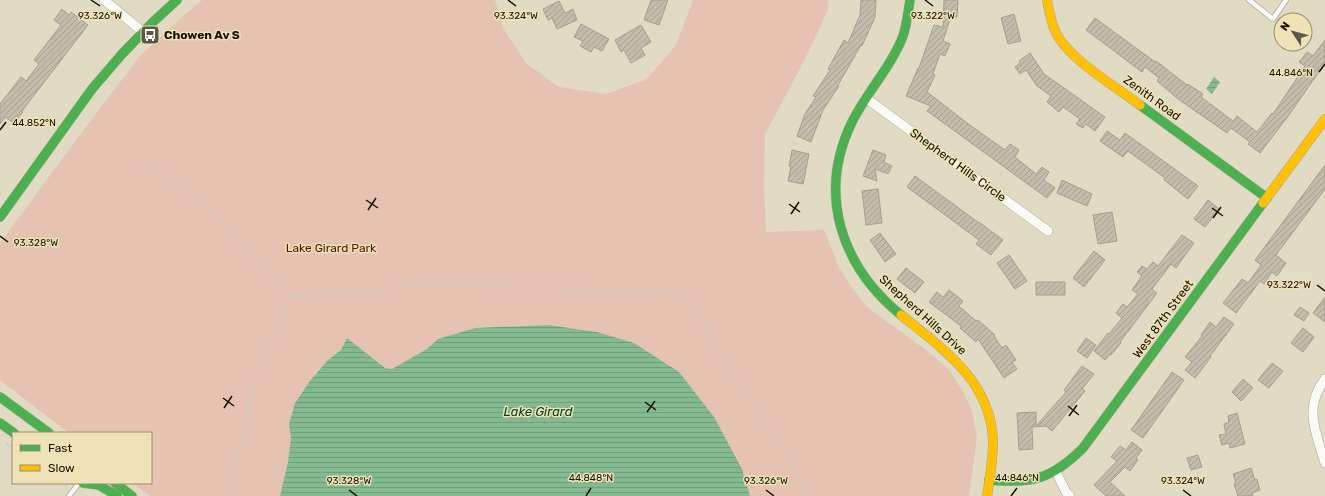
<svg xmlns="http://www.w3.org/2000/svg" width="1325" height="496" font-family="Rubik,sans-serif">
<defs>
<pattern id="water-rules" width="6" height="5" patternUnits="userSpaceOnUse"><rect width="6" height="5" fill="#85ba90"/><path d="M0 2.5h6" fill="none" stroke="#729f7b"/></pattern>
<pattern id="building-hatch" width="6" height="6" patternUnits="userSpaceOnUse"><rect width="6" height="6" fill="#c4bcaa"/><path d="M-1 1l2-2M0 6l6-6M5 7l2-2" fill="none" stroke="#a8a191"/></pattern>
</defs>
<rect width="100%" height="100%" fill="#e1dbc3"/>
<!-- green -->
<path fill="#e6c3b0" d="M202,0H495L503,28L526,63L559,87L607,94L647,79L676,45L693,0H828V10L802,65L765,134L764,185L766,232L824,230L839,267L852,288L867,307L930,353L948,369L963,391L972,411L977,437L969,496H150L133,483H151V433H69L0,380V243L94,116L140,56L182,17Z"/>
<!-- water -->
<path fill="url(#water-rules)" d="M1214,77L1220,82L1212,94L1206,89Z
M548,325L597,332L634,343L679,372L714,417L742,469L750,496H280L288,462L291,438L289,424L295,403L310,381L328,360L341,350L347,338L385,368L392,369L427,349L438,339L475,328Z"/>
<!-- building -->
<path fill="url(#building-hatch)" stroke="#a69f8e" d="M651,0H668L659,25L644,20Z
M861,0H876L875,17L862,46L861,45L838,85L839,86L823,110L811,142L797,136L805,114L816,97L813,96L830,70L828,69L844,40L848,43L860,15Z
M944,0H958L957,17L951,16L943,41L950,44L945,56L940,54L933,74L935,75L927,92L967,123L1005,150L1010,144L1019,150L1015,157L1036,174L1042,167L1049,172L1044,180L1055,188L1047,198L927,111L931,106L906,96L918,68H919L934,25L943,27Z
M559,1L565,13L573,9L577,20L557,29L552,18L548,20L543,9Z
M62,9L69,15L71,12L88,25L22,111L23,112L14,123L5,117L0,124V104L21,77L26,81L39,64L34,60L61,25L54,20Z
M1014,14L1021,41L1008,44L1001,18Z
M1095,18L1155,62L1156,61L1187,85L1188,84L1203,94L1201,97L1233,121L1237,116L1257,132L1272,113L1273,114L1305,66L1299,62L1307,52L1313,56L1325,40V63L1289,115L1260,153L1248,144L1250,142L1231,128L1227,133L1178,99L1157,81L1159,78L1145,67L1142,72L1086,30Z
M581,24L609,39L602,51L594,47L591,52L580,46L583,41L574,37Z
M641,25L651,42L641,48L645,55L631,63L624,50L621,52L615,40Z
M1030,53L1044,74L1105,117L1095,131L1086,124L1083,128L1076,124L1080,119L1063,107L1059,112L1047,102L1051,96L1037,86L1026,70L1020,74L1015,67L1020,63L1019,61Z
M1107,131L1120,140L1125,133L1198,186L1188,199L1164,180L1165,178L1128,151L1123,157L1100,141Z
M792,150L809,154L803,184L788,181L791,166H789Z
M873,150L886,155L884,162L892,166L888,174L875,169L877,181L863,176Z
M1325,165V189L1276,255L1286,263L1277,276L1272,272L1264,284L1260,281L1236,313L1223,303L1242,279L1248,283L1261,265L1255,260Z
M915,176L979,223V222L1003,240L991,255L976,244L979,240L907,187Z
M1062,180L1092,194L1087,206L1057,193Z
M878,189L882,223L866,225L862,191Z
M1208,200L1219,209L1205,227L1194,219Z
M1112,212L1117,241L1098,244L1093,215Z
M880,233L896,254L885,262L870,240Z
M1182,235L1194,243L1176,268L1171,264L1152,289L1157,293L1120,342L1121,343L1111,355L1110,354L1105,360L1094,351L1108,333L1109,334L1122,318L1116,313L1123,304L1127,307L1138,294L1132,290L1142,276L1137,272L1142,266L1147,269L1153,262L1158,266Z
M1094,251L1105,260L1084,287L1073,278Z
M1009,255L1027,281L1015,289L997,263Z
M906,268L924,282L915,293L897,279Z
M1036,282H1065V295H1036Z
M949,290L963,301L959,306L976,321L978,320L995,335L994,336L1002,348L1006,345L1016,360L1012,362L1017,369L1004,378L978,339L976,342L960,328L961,326L929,302L937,292L943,297Z
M1325,297V322L1313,313Z
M1300,307L1309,313L1304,321L1294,315Z
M1224,317L1234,324L1210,356L1211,357L1195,378L1185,370L1192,362L1185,357L1202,336L1201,335L1210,322L1216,327Z
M1303,328L1314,337L1303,352L1291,343Z
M1086,338L1096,345L1087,358L1077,351Z
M1272,363L1283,371L1269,388L1258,380Z
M1082,366L1094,374L1082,389L1085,391L1052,431L1046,426L1032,427L1033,449L1019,450L1017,413L1036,412V426L1066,392L1064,390Z
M1172,372L1184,380L1143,438L1131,430Z
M1243,379L1253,388L1241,401L1232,392Z
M1237,413L1245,444L1230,448L1229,443L1222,445L1219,435L1226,434L1224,424L1229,422L1228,416Z
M1132,442L1142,450L1136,458L1138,460L1130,471L1125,467L1110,482L1125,496H1106L1094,485L1117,461L1111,457L1120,446L1126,450Z
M1198,455L1202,467L1191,470L1187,458Z
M1251,468L1255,480L1257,479L1260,490L1252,493L1253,496H1238L1234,484L1236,483L1233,474Z"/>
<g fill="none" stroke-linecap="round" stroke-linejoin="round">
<!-- lane casing -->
<g stroke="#aca795" stroke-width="6">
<path id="lane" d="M1249,0L1273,19L1286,0
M69,496L79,483"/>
</g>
<!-- street casing -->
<g stroke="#aca795" stroke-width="10">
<path id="street" d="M104,0L143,32
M867,99L1048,231
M1325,379C1303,408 1316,432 1325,463
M1056,472L1066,492L1070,496"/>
</g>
<!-- fast casing -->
<g stroke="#aca795" stroke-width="10">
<path id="fast" d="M1140,105L1267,198
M0,217L92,89L122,54L154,21L177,0
M901,315C841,266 817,194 852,122C867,92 891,67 903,36C907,24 908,12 910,0
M0,397L49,433
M0,423L14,433
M989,480C1032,484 1052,479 1083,448L1263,203
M83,483L99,485L117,496
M115,483L132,496"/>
</g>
<!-- slow casing -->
<g stroke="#aca795" stroke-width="10">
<path id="slow" d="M1047,0C1049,11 1051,22 1056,33C1070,60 1115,86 1140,105
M1263,203L1325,119
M901,315C943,349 991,381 993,441C993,460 990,478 987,496"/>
</g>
<!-- path -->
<path stroke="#cbc9c3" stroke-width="2" stroke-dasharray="2 2" stroke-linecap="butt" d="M139,160L155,169L207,207L251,255L292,296
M6,443L13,448
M62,483L67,487
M234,496V472L257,371L279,329L292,296L326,291H368L402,287L676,289L696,307L717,352L793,461L805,496"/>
<!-- lane -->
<use href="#lane" stroke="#fafaf6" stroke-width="4.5"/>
<!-- street -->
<use href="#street" stroke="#fafaf6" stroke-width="9"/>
<!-- fast -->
<use href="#fast" stroke="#4caf50" stroke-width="9"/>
<!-- slow -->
<use href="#slow" stroke="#ffc107" stroke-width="9"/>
</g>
<!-- ticks -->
<path fill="none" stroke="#151103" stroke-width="1.5" d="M91,0L100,6M508,0L516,6M925,0L933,6M1319,72L1325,64M0,130L6,122M366,200L378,208M789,204L800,212M1212,208L1223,216M368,210L376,198M791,214L799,202M1213,218L1221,207M0,236L8,242M1317,285L1325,291M223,398L234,406M645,402L656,410M1068,406L1079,415M224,408L232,396M647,412L655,401M1069,416L1077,405M349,490L357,496M766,490L774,496M1183,490L1191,496M586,496L591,488M1011,496L1017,488"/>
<!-- icons -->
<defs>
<g id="bus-square" transform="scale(1)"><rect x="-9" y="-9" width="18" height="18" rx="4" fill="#5c5846" stroke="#eee2b6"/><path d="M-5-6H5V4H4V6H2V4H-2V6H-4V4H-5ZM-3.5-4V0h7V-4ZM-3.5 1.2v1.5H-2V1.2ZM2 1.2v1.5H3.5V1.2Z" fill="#fff"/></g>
</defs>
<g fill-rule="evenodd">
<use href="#bus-square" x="150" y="35"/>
</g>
<g text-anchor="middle" stroke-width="3" stroke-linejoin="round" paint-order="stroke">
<!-- poi labels -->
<g font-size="12" font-weight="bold" fill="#151103" stroke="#eee2b6" text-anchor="start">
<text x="164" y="39">Chowen Av S</text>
</g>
<!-- street labels -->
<g font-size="12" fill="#151103" stroke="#eee2b6">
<text transform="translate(1152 98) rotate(36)" y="4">Zenith Road</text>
<text transform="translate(958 165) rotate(36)" y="4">Shepherd Hills Circle</text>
<text transform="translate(923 315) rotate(42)" y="4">Shepherd Hills Drive</text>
<text transform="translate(1163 319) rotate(-54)" y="4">West 87th Street</text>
</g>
<!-- park labels -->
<g font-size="12" fill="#4a1508" stroke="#eee2b6">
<text x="331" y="252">Lake Girard Park</text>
</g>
<!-- water labels -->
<g font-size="13" font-style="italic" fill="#004322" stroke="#eee2b6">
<text x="538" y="416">Lake Girard</text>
</g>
</g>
<g font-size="10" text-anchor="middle" fill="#151103" stroke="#eee2b6" stroke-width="3" stroke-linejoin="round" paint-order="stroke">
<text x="100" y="19">93.326°W</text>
<text x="516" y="19">93.324°W</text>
<text x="933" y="19">93.322°W</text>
<text x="1291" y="76">44.846°N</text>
<text x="34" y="126">44.852°N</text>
<text x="36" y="246">93.328°W</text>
<text x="1289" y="288">93.322°W</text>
<text x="591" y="481">44.848°N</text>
<text x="1017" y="481">44.846°N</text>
<text x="349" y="484">93.328°W</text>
<text x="766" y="484">93.326°W</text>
<text x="1183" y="484">93.324°W</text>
</g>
<!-- legend -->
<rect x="12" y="432" width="140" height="52" fill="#eee2b6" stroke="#978e6e"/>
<rect x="20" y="445" width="20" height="6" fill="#4caf50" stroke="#978e6e"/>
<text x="48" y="452" font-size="12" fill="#151103">Fast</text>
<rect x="20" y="465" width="20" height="6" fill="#ffc107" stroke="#978e6e"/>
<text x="48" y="472" font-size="12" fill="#151103">Slow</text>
<!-- north arrow -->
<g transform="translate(1293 32) rotate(306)"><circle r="19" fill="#eee2b6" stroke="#978e6e"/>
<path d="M0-3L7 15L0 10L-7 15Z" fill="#5c5846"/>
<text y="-6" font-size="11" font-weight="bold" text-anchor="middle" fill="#151103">N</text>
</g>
</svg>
